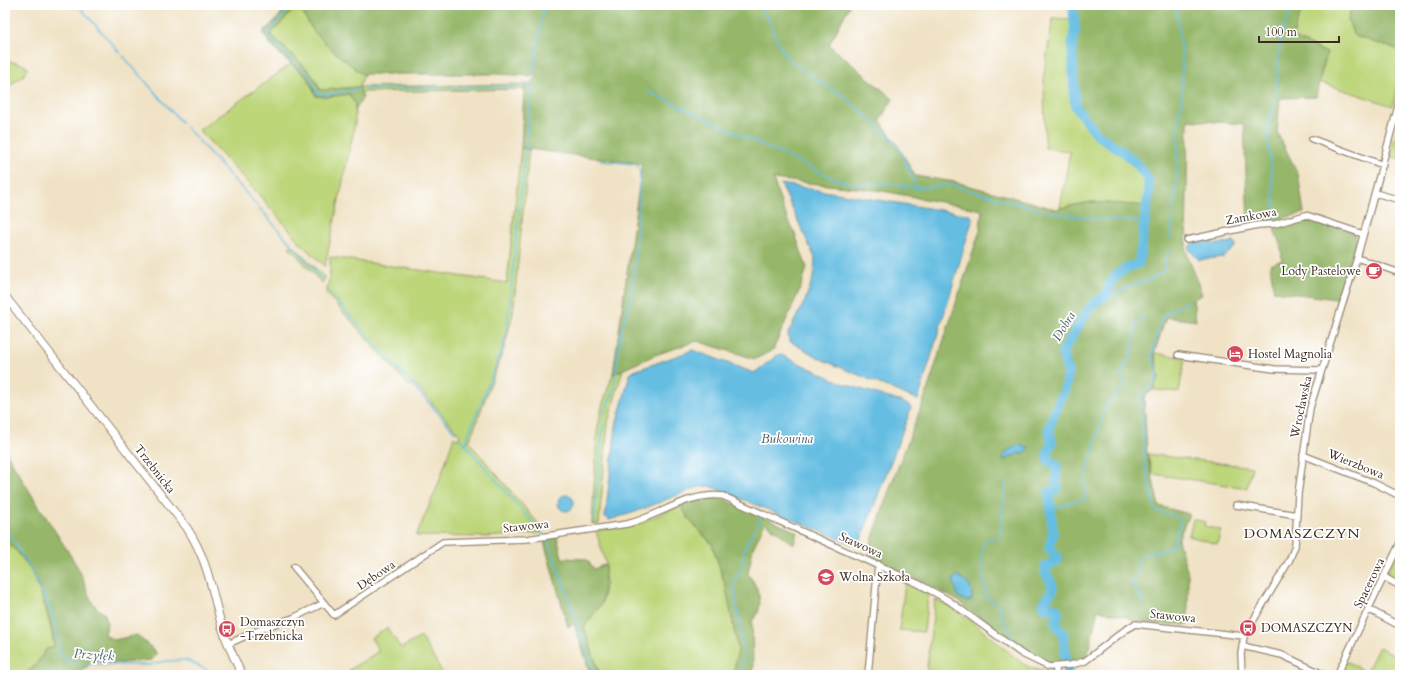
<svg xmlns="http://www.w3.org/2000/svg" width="1405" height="680" font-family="Cardo,serif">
<rect width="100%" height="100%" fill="#fff"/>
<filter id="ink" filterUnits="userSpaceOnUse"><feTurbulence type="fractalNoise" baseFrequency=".025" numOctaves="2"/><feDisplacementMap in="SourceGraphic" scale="8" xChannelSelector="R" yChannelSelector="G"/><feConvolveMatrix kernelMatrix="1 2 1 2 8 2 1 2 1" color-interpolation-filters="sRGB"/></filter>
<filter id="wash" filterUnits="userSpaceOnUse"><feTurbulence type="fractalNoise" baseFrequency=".012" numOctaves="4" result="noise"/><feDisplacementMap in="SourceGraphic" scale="16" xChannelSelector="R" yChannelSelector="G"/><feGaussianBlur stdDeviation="0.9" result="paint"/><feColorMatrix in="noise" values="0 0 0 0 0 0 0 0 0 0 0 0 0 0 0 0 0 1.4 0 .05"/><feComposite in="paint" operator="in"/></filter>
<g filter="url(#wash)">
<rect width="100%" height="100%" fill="#f0e2c5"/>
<!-- green -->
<path fill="#bdd67a" stroke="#7c804c" d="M298,5L314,32L333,51L364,74L359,87L528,84L524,89L365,92H361L359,87L320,90C312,69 287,51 270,34Z
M1303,5H1352L1348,20L1354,36L1400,50V78L1393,106L1319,82L1327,53L1292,37Z
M1053,18L1071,19L1073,28L1069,43L1074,96L1073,108L1080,118L1097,136L1120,152L1142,176L1147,185L1146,206L1091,202L1060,208L1070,151L1045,148L1044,73Z
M5,60L22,64L28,68L23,76L5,89Z
M291,64L307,77L316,96L326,97L349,94L355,104V124L325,266L303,246L261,197L199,130Z
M1400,120V159L1390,156Z
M521,148L529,150L513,313L504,348L469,442L542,528V533L486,537L416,536L438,485L454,436L457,440L460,435L414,383L409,386L326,293L330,277V257L507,283Z
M293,245L325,278L322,283L289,247Z
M1155,353L1185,358L1179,392L1153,390L1159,377Z
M623,369L608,422L599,524H592L597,432L602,406L613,374Z
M1147,454L1252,467L1247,488L1153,474Z
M681,505L688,518L712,544L726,587L738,650L733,675H600L584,627L602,603L606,582L604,571L606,564L596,531L641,523Z
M1193,519L1205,522L1204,526L1221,530L1217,544L1189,536Z
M5,538C10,547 13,547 19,554C38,575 51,620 54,647C39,652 38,670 23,675C20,676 14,675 10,675L6,671Z
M1400,547V583L1386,575Z
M905,584L928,594L924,632L899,630Z
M935,600C959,606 1002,649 1025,665C1033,670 1046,671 1055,673V675H926Z
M387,628L401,648L421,637L444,675H352L349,670L379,651L371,638Z
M1379,647L1400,659V675H1339L1346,661L1366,672Z"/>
<!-- forest -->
<path fill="#96b76a" stroke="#687044" d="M287,5H850L829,45L893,99L880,120L900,149L915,176L955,182L1056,209L1091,202L1149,206L1150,180L1146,173L1123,150L1098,133L1077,106L1075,46L1077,22L1076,5H1303L1292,37L1327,53L1319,82L1316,97L1280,98L1277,132L1298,174L1304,213L1276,220L1248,224L1244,124L1188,120L1186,251L1202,295L1193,299L1196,321L1166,317L1154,354L1159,377L1153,390L1144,397L1147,454L1159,506L1189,514L1178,540L1188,574V625L1137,622L1127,617L1098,610L1087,657C1071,661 1059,666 1043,662L953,598L917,579L872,559L869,549L888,493L925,397L980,230L982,210L883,191L773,179L783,209L795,234L807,268L800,289L773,350L755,359L697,341L655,355L613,374L642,164L521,148L524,89L538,76L496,74H362L333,51L314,32L298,5L270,35C287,51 312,68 320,90L359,87L363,97L355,111V104L349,94L326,97L316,96C313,90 311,81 306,76C292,63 271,51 263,32L278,18Z
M1352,5H1400V50L1354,36L1348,20Z
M1311,218L1355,233L1356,241L1337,299L1274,291L1270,265L1282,260L1281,247L1274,229L1295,220Z
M5,450C27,490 54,528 78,568C87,585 87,604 105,614L107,623L105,635L114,640L137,635L156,652V656L152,660L120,663L95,660L77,675H23L36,665L46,649L54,647C51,620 38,575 19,554C13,547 10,547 5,538Z
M697,498H721L797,532L794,544L765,523L753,548L748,574C759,588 766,607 752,621L753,668L751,675H733L738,650L726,587L712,544L688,518L681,505Z
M557,536L562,558L586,559L594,569L606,564L602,603L584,627L600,675H591L574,624L568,627L544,542Z"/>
<!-- water -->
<path fill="#65bde2" stroke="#507480" d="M781,184L970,215L973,218L918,400L823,360L789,341L788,333L805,301L814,275L815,258Z
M1208,241L1216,244L1234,242L1236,246L1224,257L1199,260L1190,251L1189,248L1192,243Z
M693,350L754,373L779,354L842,383L908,404L911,408L908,417L860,542L852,544L710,486L698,487L635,512L609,520L605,517L616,426L630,374L634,371Z
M1019,445L1029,448L1024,454L1020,453L1004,460L1003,456C1007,450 1013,447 1019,445Z
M558 503a8 8 0 1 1 16 0a8 8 0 1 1-16 0Z
M958,576C968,582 973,588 972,600L966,601L958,597L953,579Z"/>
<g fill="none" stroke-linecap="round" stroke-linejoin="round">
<!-- stream -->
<path stroke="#65bde2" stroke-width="1.5" d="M78,5L120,53
M294,5L268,31V36L293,62L309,74L317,93L325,95L359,89
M759,5L770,22L776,39L788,59L814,78L844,96L887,134L899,148L917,187
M123,56L182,123
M533,75L544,5
M364,89L532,86L507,328L502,350L468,435L466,446
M647,91L835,179L855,184L884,183L919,188L952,185L1043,211
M186,127L236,182
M238,184L322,279
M1048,212C1081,218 1113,221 1146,222
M1276,218L1268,140L1269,121L1275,105L1280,40L1284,26L1290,15L1291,5
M1170,239L1177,177L1179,112L1182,102V53L1176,5
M328,291L455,432
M1107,295C1118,295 1124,288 1133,285C1147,280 1153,280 1164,270L1165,260L1170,250
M459,437L543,535
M1006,480L1000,537C994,538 986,538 983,544C979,555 984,586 987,597L1001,608V614L1013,638
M1051,512C1060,505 1069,501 1081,501L1086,496L1085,481L1105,406L1123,388L1124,384L1121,372L1131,357L1136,325L1144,316
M594,522L604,414L614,389L618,352L622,327L630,303L634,280L640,176L639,168L635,164L600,161
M5,527C30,569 56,604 60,654L68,662L80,664L149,665L166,661L186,660L218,675
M548,539L595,675
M1144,604L1132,584L1138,572L1137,567L1139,558L1144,554L1159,552L1175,544L1176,534L1181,521C1175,514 1163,514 1155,510L1145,464L1141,396L1154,384L1158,374L1152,355L1162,316L1188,301
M742,675L744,654L733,582L742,568L744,550L760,518"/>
<!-- river -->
<path stroke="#65bde2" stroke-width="10" d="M1068,675L1063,633L1056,624L1058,611L1056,608H1045L1043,605L1053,589L1051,582L1045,572V567L1057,561L1058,558L1049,548L1053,533L1049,492L1057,489L1056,465L1048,460L1047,456L1052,442L1049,429L1054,414L1066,386L1068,372L1062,353L1086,313L1095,302L1107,295C1109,276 1123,269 1139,263L1149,191L1148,180L1138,165L1122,151L1098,135L1075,106L1072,45L1075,29L1073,5"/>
</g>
</g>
<g filter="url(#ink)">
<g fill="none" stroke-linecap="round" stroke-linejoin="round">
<!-- minor casing -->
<g stroke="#968672" stroke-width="8">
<path id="minor" d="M1312,139L1383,165
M1375,193L1400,200
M1187,240L1258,225L1275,224L1306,215L1363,234
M1357,258L1400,273
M1178,355L1274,369L1321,370
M1303,455L1374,483L1400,496
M1236,505L1297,515
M294,567L334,615L443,542L527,539L627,524C660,516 688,492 723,496L919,584L948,600L1022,654L1049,667L1071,665L1085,661L1125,630L1135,624L1244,636
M1384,577L1400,586
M1368,609L1400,626
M228,644L266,627L293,618L324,603
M1242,646L1282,655L1325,675
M1056,668V675
M868,675L878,564
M1242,675L1241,654L1244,636L1289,561L1295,546L1298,494L1310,408L1357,258L1400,99
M1337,675L1400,543"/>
</g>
<!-- tertiary casing -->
<g stroke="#968672" stroke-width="9">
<path id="tertiary" d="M5,296L187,528C210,564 211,591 223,630C228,646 235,660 242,675"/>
</g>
<!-- minor -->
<use href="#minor" stroke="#fff" stroke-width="5.5"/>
<!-- tertiary -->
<use href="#tertiary" stroke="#fff" stroke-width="7"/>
</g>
</g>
<!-- icons -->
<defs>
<g id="cafe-disc" transform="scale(0.9)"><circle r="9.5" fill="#d1495b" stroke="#fff"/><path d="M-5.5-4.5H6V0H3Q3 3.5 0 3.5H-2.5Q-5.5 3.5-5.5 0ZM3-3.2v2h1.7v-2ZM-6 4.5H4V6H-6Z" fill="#fff"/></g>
<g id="hotel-disc" transform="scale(0.9)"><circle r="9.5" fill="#d1495b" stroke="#fff"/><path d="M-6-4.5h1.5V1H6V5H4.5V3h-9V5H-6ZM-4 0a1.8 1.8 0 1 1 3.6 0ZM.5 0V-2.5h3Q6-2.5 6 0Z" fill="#fff"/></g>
<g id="school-disc" transform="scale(0.9)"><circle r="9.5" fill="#d1495b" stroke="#fff"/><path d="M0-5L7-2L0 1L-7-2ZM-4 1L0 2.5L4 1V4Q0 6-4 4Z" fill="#fff"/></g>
<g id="bus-disc" transform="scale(0.9)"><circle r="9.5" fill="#d1495b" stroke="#fff"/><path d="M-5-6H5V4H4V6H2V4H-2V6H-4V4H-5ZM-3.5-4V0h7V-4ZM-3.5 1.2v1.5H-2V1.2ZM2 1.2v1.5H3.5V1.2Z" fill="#fff"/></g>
</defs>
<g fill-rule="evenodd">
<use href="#cafe-disc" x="1374" y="271"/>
<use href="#hotel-disc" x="1235" y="354"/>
<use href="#school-disc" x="826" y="577"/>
<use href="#bus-disc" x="1248" y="628"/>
<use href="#bus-disc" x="227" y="629"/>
</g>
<g text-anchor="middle" stroke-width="3.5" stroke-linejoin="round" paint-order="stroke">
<!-- street labels -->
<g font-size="12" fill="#3b2a1e" stroke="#fff">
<text transform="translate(1251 216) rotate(-10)" y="4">Zamkowa</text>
<text transform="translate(1301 407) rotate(-78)" y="4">Wrocławska</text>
<text transform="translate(1356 464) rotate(22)" y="4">Wierzbowa</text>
<text transform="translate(155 469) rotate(52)" y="4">Trzebnicka</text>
<text transform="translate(526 526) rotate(-6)" y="4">Stawowa</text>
<text transform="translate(861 545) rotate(24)" y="4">Stawowa</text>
<text transform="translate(376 575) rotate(-34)" y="4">Dębowa</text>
<text transform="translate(1369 583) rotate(-64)" y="4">Spacerowa</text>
<text transform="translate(1173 616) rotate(6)" y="4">Stawowa</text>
</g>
<!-- poi labels -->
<g font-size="12" fill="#3b2a1e" stroke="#fff" text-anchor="start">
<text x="1361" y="275" text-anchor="end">Lody Pastelowe</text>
<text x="1248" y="358">Hostel Magnolia</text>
<text x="839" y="581">Wolna Szkoła</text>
<text x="240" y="626">Domaszczyn<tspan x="240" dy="14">-Trzebnicka</tspan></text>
<text x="1261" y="632">DOMASZCZYN</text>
</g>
<!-- water labels -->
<g font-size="13" font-style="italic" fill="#4a5d63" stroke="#fff">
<text transform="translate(1063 326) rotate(-59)" y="5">Dobra</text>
<text x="787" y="443">Bukowina</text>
<text transform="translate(94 654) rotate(4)" y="5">Przyłęk</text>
</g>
<!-- quarter labels -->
<g font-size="14" letter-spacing="1" fill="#3b2a1e" stroke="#fff">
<text x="1302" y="538">DOMASZCZYN</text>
</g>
</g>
<!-- margin -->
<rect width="1405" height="680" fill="none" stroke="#fff" stroke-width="20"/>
<!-- scale -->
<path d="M1259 36v6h80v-6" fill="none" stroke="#3b2a1e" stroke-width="2"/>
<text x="1265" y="36" font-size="12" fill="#3b2a1e" stroke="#ffffff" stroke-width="3" paint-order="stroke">100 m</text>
</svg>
